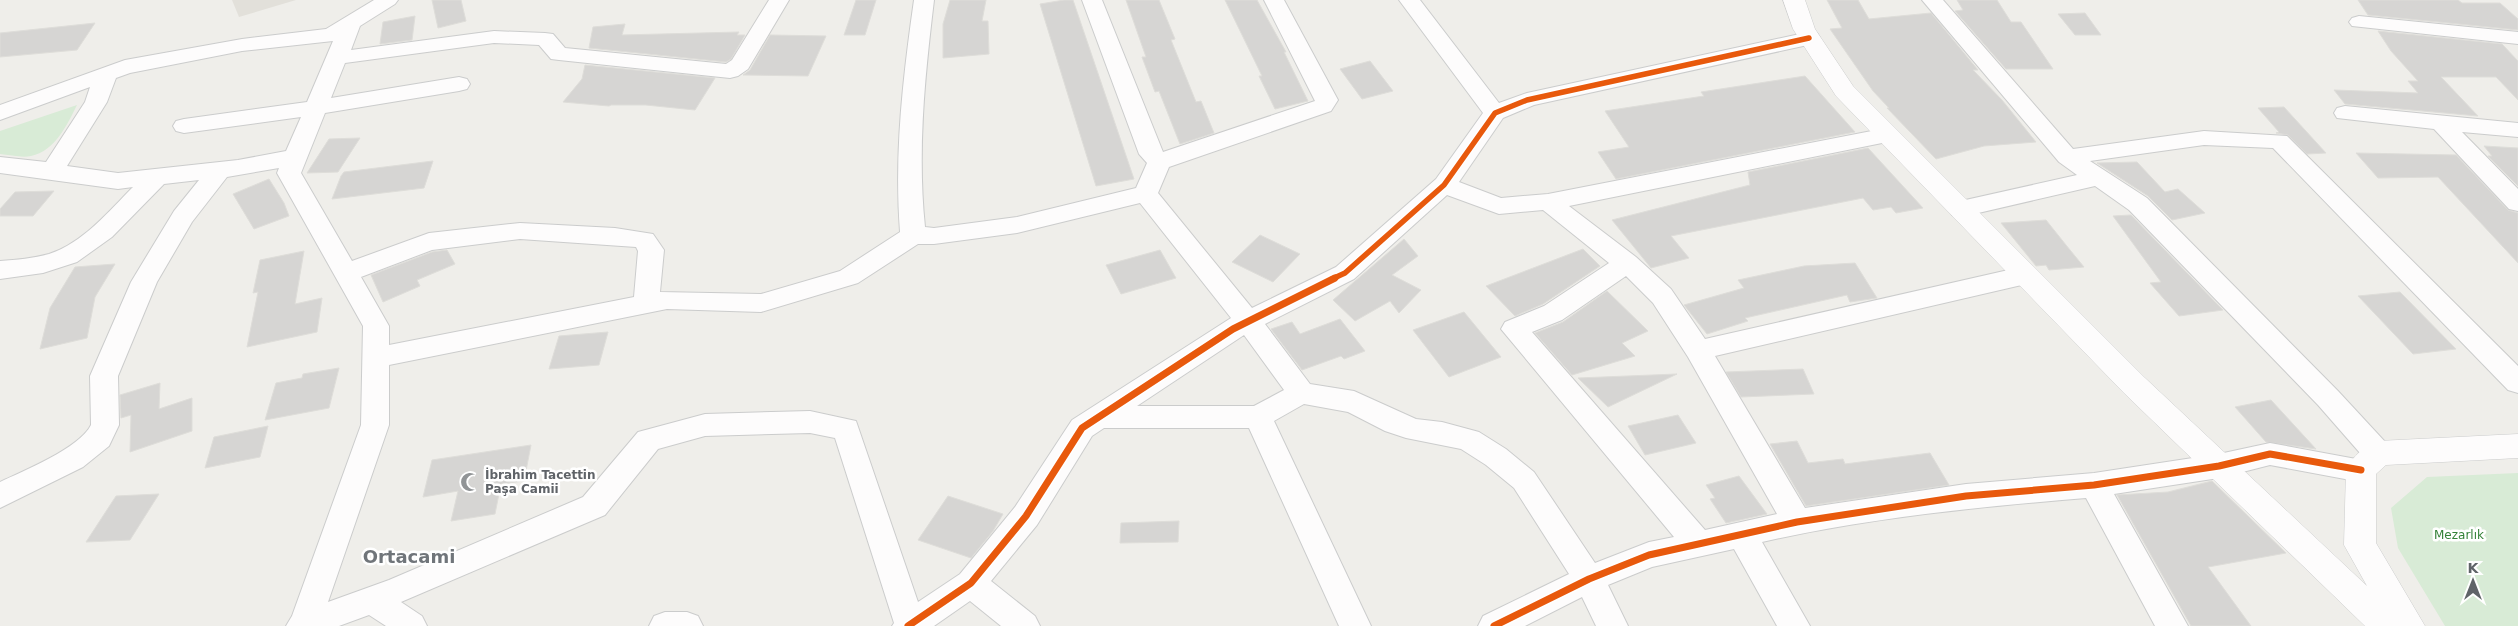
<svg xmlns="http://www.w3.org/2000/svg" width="2518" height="626" font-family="'DejaVu Sans',sans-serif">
<rect width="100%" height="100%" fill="#efeeea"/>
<!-- education -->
<path fill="#e2e0da" d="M232,0H296L239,17Z"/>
<!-- green -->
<path fill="#d8ebd6" d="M77,105C67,125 55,151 31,156C22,158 10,155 0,154V131Z
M2518,473V626H2445L2398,548L2391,508L2427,477Z"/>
<!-- building -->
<path fill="#d6d5d3" stroke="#deddd9" d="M432,0H461L466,21L438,28Z
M856,0H876L865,35H844Z
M950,0H986L982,21H988L989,54L943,58V24Z
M1064,0H1073L1134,179L1096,186L1040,4Z
M1126,0H1159L1175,39L1171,40L1196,102L1201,101L1214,133L1180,144L1159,91L1155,92L1142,57H1146Z
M1225,0H1257L1286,52H1284L1308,101L1275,109L1259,76H1262Z
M1827,0H1858L1869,19L1931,13L1978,70H1973L2002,100L2036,142L1984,146L1936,159L1887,108H1889L1873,91L1830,29L1842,28Z
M1957,0H1997L2011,22H2021L2053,69H2006L1955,11L1963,10Z
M2358,0H2458L2462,3H2500L2518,19V30L2368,15Z
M2085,13L2101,35H2075L2058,14Z
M415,16L412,40L380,44L383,22Z
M95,23L77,50L0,57V33Z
M625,24L622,35L739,32L737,35H745L731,59L726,62L589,48L593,27Z
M2378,31L2502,44L2518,61V100L2496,77H2441L2478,116L2345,104L2334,90L2418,93L2408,81H2418L2391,51Z
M770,35L826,36L808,76L743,75L750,70Z
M1370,61L1393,91L1362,99L1340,69Z
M585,65L715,78L695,110L646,105H611L609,106L563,102L582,79Z
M1805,76L1855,132L1616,179L1598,152L1629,147L1605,111L1704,96L1701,92Z
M2284,107L2326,153L2307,154L2288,135L2276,133L2279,132L2258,108Z
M360,138L338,172L307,173L329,139Z
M2484,146L2518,148V186L2488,156H2492Z
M1868,148L1923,208L1896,213L1891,207L1873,210L1863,198L1671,236L1689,258L1651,268L1612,220L1750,185L1748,172Z
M2356,153L2456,155L2508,210L2518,213V263L2438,177L2378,178Z
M433,161L424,188L332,199L341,176L344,172Z
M2137,162L2165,192L2178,189L2205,213L2172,220L2148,196L2097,163Z
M269,179L284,203L289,216L254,229L233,194Z
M54,191L33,216H0V209L15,192Z
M2131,215L2223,310L2179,316L2150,283L2161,282L2113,216Z
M2046,220L2066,245L2084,267L2049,270L2046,265L2036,266L2001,223Z
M1260,235L1300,254L1273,282L1232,262Z
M1404,239L1418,256L1392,275L1421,290L1399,313L1390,301L1355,321L1333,300Z
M1583,249L1600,266L1543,304L1515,316L1486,286Z
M447,250L455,264L417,280L420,286L383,302L371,275L432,252Z
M1160,250L1176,278L1121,294L1106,265Z
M304,251L295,304L322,298L317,332L247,347L258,292L253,293L260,260Z
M1855,263L1877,298L1850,302L1847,295L1745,318L1748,321L1707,334L1684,305L1744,288L1738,280L1804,266Z
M115,264L95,297L87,338L40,349L50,308L75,267Z
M1607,291L1648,331L1622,343L1635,356L1572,375L1535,333L1563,322Z
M2400,292L2456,349L2413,354L2358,296Z
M1464,312L1501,357L1449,377L1413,330Z
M1340,319L1365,351L1344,359L1341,356L1302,370L1271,329L1292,322L1300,334Z
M608,332L599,365L549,369L559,336Z
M339,368L329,408L265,420L276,383L302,378L303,374Z
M1803,369L1814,394L1741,397L1726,372Z
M1677,374L1608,407L1578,378Z
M160,383L159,409L192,398V431L130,452L131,415L121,418L120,395Z
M2271,400L2316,449L2266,442L2235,407Z
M1678,415L1696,443L1645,455L1628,426Z
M268,426L260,457L205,468L214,437Z
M1797,441L1808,463L1843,459L1845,464L1930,453L1949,485L1806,506L1770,444Z
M531,445L524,481L501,484L495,514L451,521L458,491L423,497L432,460Z
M1739,476L1767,514L1726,523L1710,499L1715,498L1706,485Z
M2212,481L2286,553L2208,567L2251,626H2191L2117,495L2168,492Z
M159,494L130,540L86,542L116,496Z
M948,496L1003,514L993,531L971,558L918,540Z
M1179,521L1178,542L1120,543L1121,523Z"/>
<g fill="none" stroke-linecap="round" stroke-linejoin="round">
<!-- minor casing -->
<g stroke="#cbcccc" stroke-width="2">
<path id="minor" d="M374,0H398L395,4L360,26L351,50L494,31L545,33L553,34L565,48L726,64L732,60L769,0H789L748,69L738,76L730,78L559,60L551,59L539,45L494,43L345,63L331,98L459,77L467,79L470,84L467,89L459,91L325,113L301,173L352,261L429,233L520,223L615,228L653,234L664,250L660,292L761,294L840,271L900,232C894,154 903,77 914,0H934C925,75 917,151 925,227L934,228L1017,217L1136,188L1147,163L1139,154L1082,0H1102L1163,152L1315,101L1264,0H1284L1338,100L1331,111L1169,167L1158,193L1252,308L1336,267L1436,179L1483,113L1399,0H1420L1499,103L1527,93L1809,32L1817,33L1820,38L1817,43L1534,105L1503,118L1459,182L1501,198L1548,194L1887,128L1895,130L1899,135L1895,140L1887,142L1569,206L1636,257L1671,289L1705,339L2026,266L2035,269L2039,275L2035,281L2026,284L1715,356L1805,508L1966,484L2094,473L2219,454L2270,443L2367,461L2318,405L2129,210L2095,186L1961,217L1952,215L1949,209L1952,203L2077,175L2059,162L1922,0H1943L2073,149L2204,131L2287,136L2518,366V393L2508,390L2273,148L2204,145L2090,161L2147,198L2338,391L2388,445L2392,453L2388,461L2378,464L2372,462L2376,470L2371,478L2361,482L2270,465L2219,478L2114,494L2188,626H2155L2086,498C1977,507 1868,518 1762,542L1810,626H1777L1734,549L1652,567L1608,585L1628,626H1596L1582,597L1525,626H1478L1483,616L1569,574L1514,488L1486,465L1461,449L1406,438L1385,431L1348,412L1304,404L1274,421L1371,626H1339L1249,428H1104L1092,436L1037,525L991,581L1035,616L1040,626H1001L970,601L934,626H892L894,623L835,438L810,433L705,436L658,449L605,515L401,602L422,616L427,626H386L369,615L339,626H286L292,616L361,425L363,326L277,173L279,168L227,177L192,222L157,282L118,376L119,425L109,446L83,467L0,508V482C23,471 80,448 91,425L90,376L131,282L174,211L199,180L164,184L112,237L77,262L43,273L0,279V261C16,260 34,258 49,254C83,243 109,211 133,187L118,189L0,173V157L46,162L85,102L90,87L0,120V105L125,60L242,39L326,29ZM333,41L307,102L184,119L176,121L173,126L176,131L184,133L301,117L286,151L238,160L118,173L67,166L107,102L116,78L130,73L242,51ZM1447,195L1499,214L1543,210L1609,263L1544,306L1505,322L1501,329L1674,537L1649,542L1595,563L1534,472L1506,449L1479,432L1442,422L1416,419L1354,391L1310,384L1265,324L1354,279ZM1140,203L1231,318L1072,420L1015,507L960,574L918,602L856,421L810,411L705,414L638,432L583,497L389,580L328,602L389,425V365L667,309L761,312L858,283L918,244H934L1017,233ZM520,239L636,247L638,251L634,297L389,345V326L361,277L432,250ZM1626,276L1653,303L1688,357L1777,514L1705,530L1532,332L1562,320ZM1244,335L1284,390L1254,406H1137Z
M2359,16L2518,32V44L2352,26L2349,22L2352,18Z
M2345,106L2518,123V137L2462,132L2518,189V211L2509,209L2434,129L2337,118L2334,113L2337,108Z
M665,612H687L698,616L703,626H649L654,616Z"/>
</g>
<!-- tertiary casing -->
<g stroke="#cbcccc" stroke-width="1">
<path id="tertiary" d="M1783,0H1805L1815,29L1853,86L2144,377L2367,586L2344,545L2346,470C2353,456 2364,446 2378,441L2518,434V458L2386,465L2376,474V543L2425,626H2365L2124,393L1836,96L1793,29Z"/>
</g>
<!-- minor -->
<use href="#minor" fill="#fdfcfc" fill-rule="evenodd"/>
<!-- tertiary -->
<use href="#tertiary" fill="#fdfcfc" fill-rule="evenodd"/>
<!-- cycleway-far1 casing -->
<g stroke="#fff" stroke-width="8">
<path id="cycleway-far1" d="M1332,279L1345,273L1444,185L1495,113L1527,100L1809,38"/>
</g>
<!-- cycleway casing -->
<g stroke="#fff" stroke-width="10">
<path id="cycleway" d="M908,626L971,583L1026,516L1082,428L1233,329L1335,278
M1494,626L1589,579L1649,555L1797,522L1966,496L2094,485L2219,466L2270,454L2361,470"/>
</g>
<!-- cycleway-far1 -->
<use href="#cycleway-far1" stroke="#e8590c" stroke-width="5.5"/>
<!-- cycleway -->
<use href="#cycleway" stroke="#e8590c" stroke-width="7"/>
</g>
<!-- icons -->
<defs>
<g id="mosque-bare" transform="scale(1.5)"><path d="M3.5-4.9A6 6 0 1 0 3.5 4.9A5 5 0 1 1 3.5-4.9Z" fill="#919496" stroke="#fff" stroke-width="2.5" paint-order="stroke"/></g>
</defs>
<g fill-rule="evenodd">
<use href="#mosque-bare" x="470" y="482"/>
</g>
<g text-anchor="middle" stroke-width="5" stroke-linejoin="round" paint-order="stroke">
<!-- poi labels -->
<g font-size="12" font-weight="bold" fill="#5f6368" stroke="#fff" text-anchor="start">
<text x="485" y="479">İbrahim Tacettin<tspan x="485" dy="14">Paşa Camii</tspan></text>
</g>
<!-- park labels -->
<g font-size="12" fill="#348238" stroke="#fff">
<text x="2459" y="539">Mezarlık</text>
</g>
<!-- district labels -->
<g font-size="18" font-weight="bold" fill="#70757a" stroke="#fff">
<text x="409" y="563">Ortacami</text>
</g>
</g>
<!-- north arrow -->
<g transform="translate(2473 581)" stroke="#ffffff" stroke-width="4" paint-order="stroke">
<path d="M0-4L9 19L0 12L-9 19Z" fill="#5f6368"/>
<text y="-8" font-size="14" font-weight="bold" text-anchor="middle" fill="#5f6368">K</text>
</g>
</svg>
